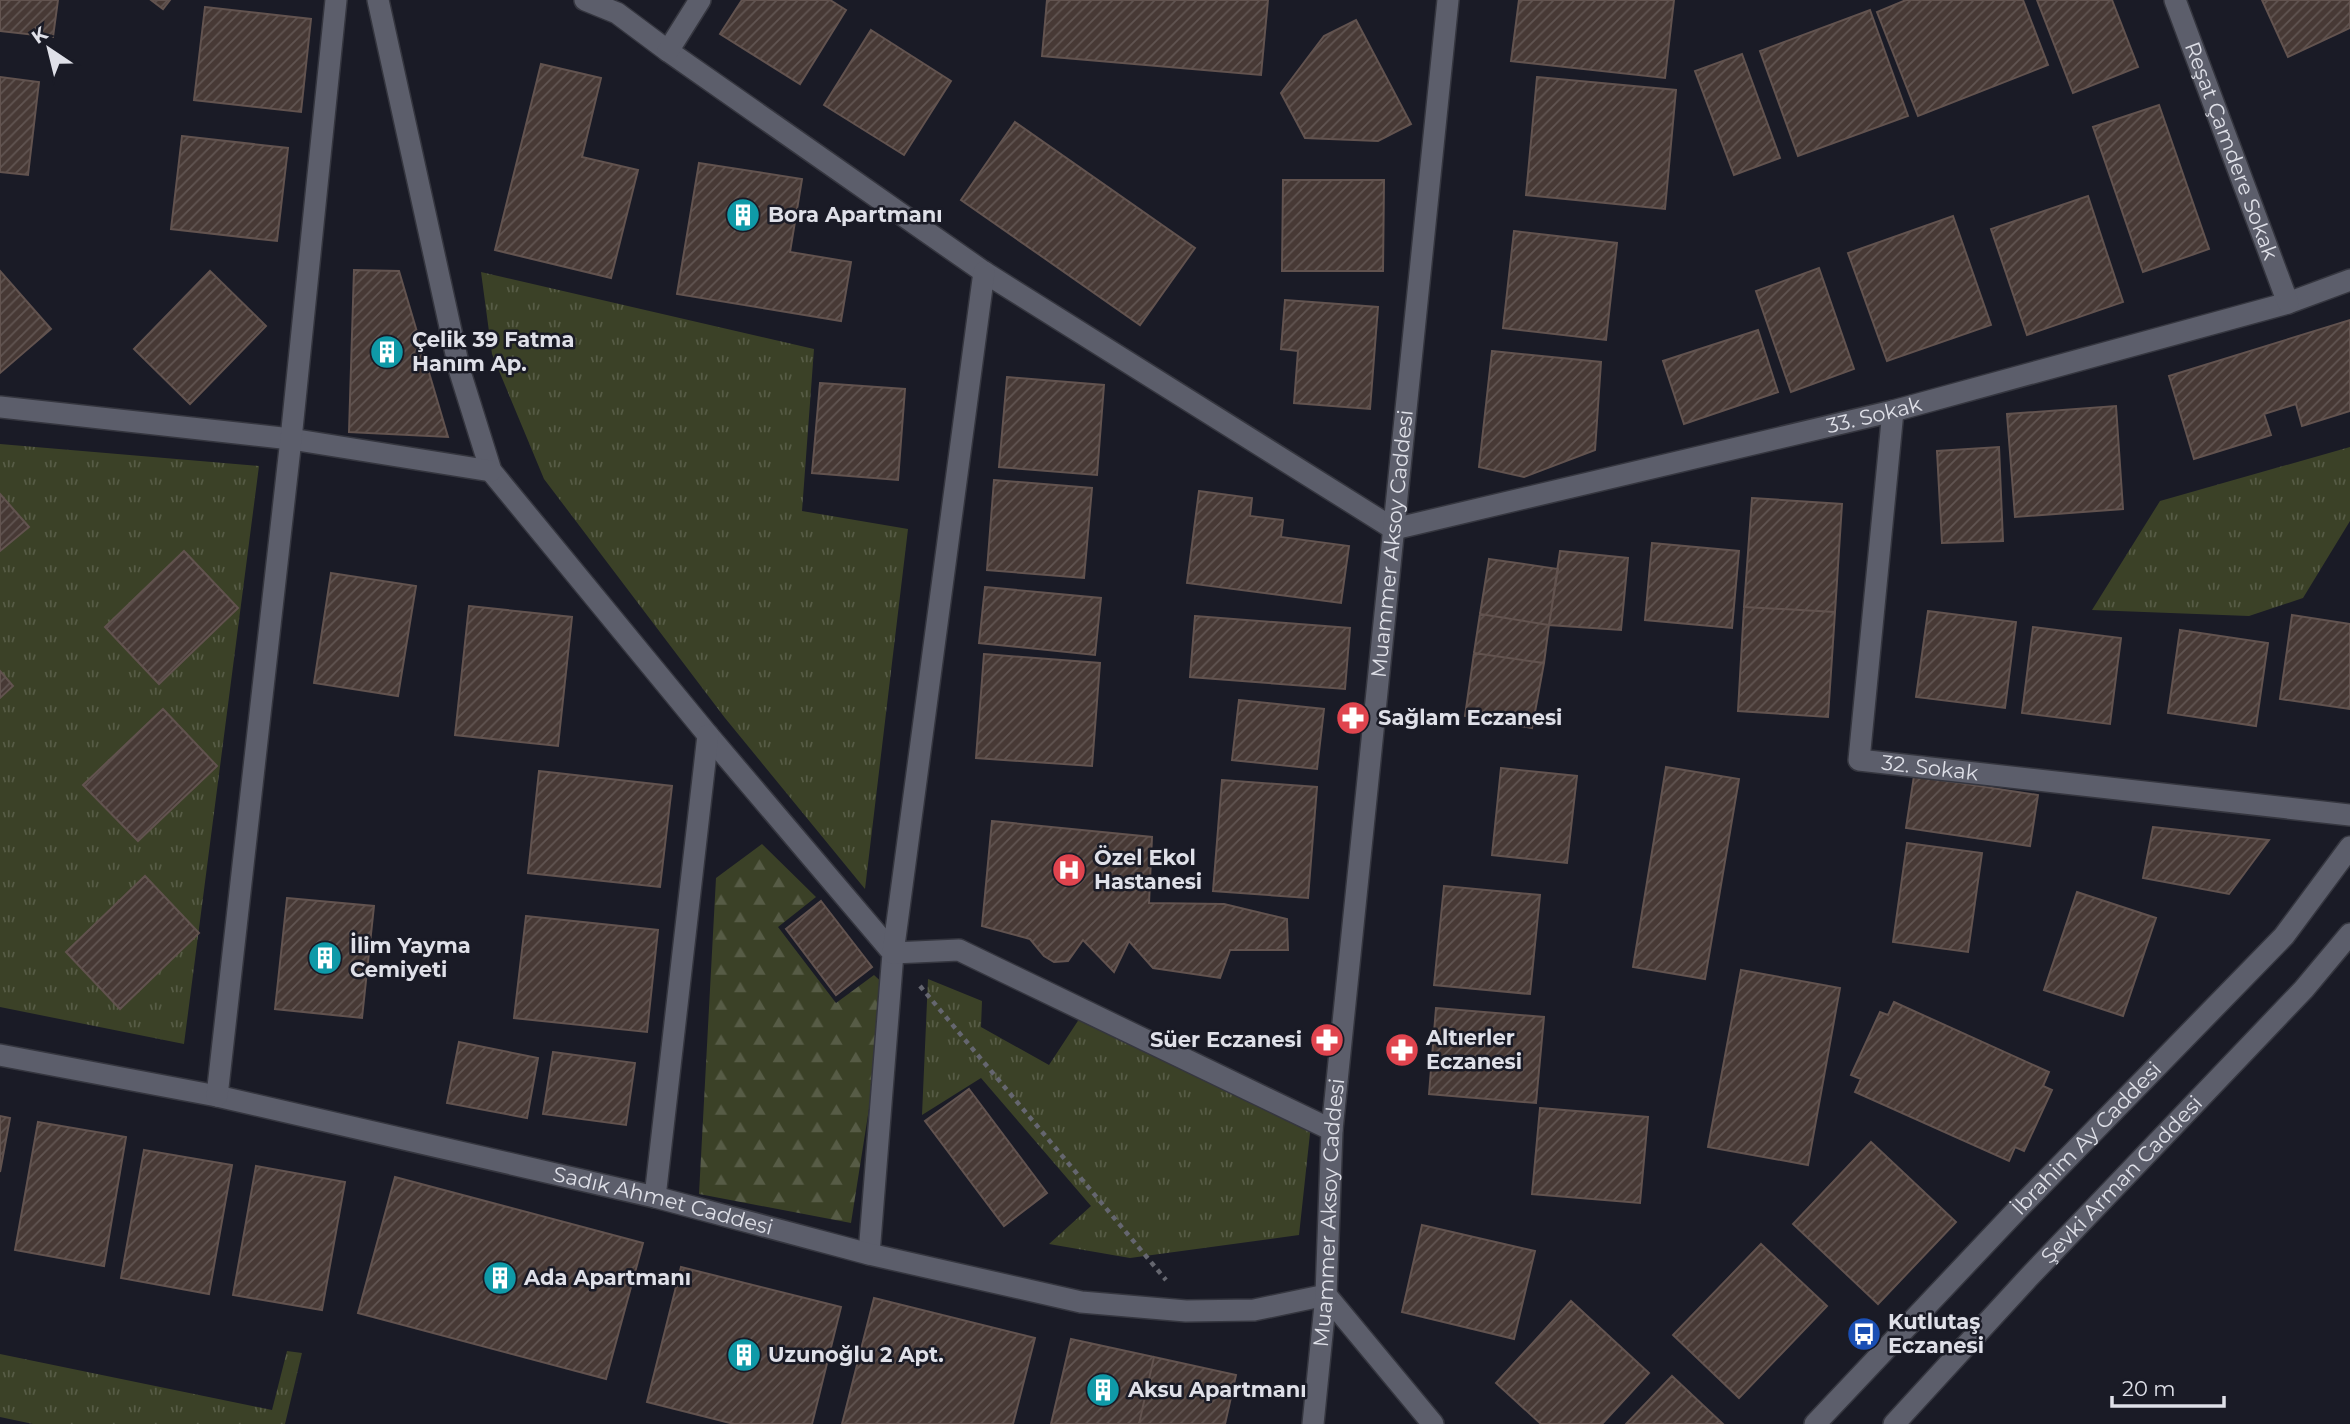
<svg xmlns="http://www.w3.org/2000/svg" width="2350" height="1424" font-family="Montserrat,sans-serif">
<defs>
<pattern id="grass-tufts" width="24" height="20" patternUnits="userSpaceOnUse" patternTransform="scale(1.75)"><rect width="24" height="20" fill="#3b4127"/><path d="M3 7l-1-3M5 7V3M7 7l1-3M15 17l-1-3M17 17v-4M19 17l1-3" fill="none" stroke="#575c46"/></pattern>
<pattern id="forest-firs" width="22" height="20" patternUnits="userSpaceOnUse" patternTransform="scale(1.75)"><rect width="22" height="20" fill="#3b4127"/><path d="M5 1l3.5 6h-7zM16 11l3.5 6h-7z" fill="#575c46"/></pattern>
<pattern id="building-hatch" width="6" height="6" patternUnits="userSpaceOnUse" patternTransform="scale(1.75)"><rect width="6" height="6" fill="#473935"/><path d="M-1 1l2-2M0 6l6-6M5 7l2-2" fill="none" stroke="#615552"/></pattern>
</defs>
<rect width="100%" height="100%" fill="#1a1b26"/>
<!-- grass -->
<path fill="url(#grass-tufts)" d="M481,272L814,349L802,511L908,529L865,889L725,718L544,479L492,354Z
M0,444L259,466L184,1044L0,1007Z
M2350,447V521L2303,598L2249,616L2092,610L2160,501Z
M928,979L982,1001L981,1027L1049,1065L1087,1007L1312,1115L1299,1235L1130,1258L1049,1244L1091,1206L981,1078L922,1115Z
M287,1351L302,1353L285,1424H33L0,1417V1354L272,1410Z"/>
<!-- forest -->
<path fill="url(#forest-firs)" d="M762,844L816,897L778,927L836,1003L874,975L888,988L851,1223L699,1194L716,878Z"/>
<!-- building -->
<path fill="url(#building-hatch)" stroke="#62534f" stroke-width="2" d="M0,0H58L53,37L0,31Z
M151,0H170L163,9Z
M742,0H830L846,10L800,84L720,34Z
M1047,0H1268L1261,75L1042,56Z
M1519,0H1674L1665,78L1511,61Z
M1906,0H2023L2048,65L1918,116L1877,12Z
M2037,0H2112L2138,67L2073,93Z
M2262,0H2350V28L2288,57Z
M205,7L311,19L301,112L194,100Z
M1870,10L1908,116L1798,156L1760,51Z
M1356,20L1411,124L1378,141L1305,138L1281,93L1324,36Z
M871,30L951,81L904,155L824,105Z
M1742,54L1780,158L1734,175L1695,71Z
M541,64L601,78L582,157L638,170L611,278L495,250Z
M0,77L39,82L28,175L0,172Z
M1537,77L1676,90L1665,209L1526,195Z
M2159,105L2209,249L2143,272L2093,127Z
M1015,122L1195,248L1140,325L961,200Z
M182,136L288,148L277,241L171,229Z
M699,163L802,179L790,252L851,262L841,321L677,294Z
M1283,180H1384L1383,271H1282Z
M2088,196L2123,302L2027,335L1991,229Z
M1953,216L1991,325L1887,361L1848,253Z
M1514,231L1617,243L1606,340L1503,328Z
M1819,268L1854,369L1791,392L1756,291Z
M354,270L399,271L448,437L349,432Z
M0,271L51,329L0,373Z
M210,271L266,326L190,404L134,349Z
M1285,300L1378,307L1370,409L1294,403L1298,351L1281,349Z
M2350,320V411L2302,426L2296,404L2264,414L2271,435L2194,459L2169,376Z
M1758,330L1778,392L1684,424L1663,361Z
M1492,351L1601,362L1595,450L1524,477L1479,467Z
M1007,377L1104,385L1097,475L999,467Z
M820,383L905,389L898,480L812,473Z
M2116,406L2123,509L2015,517L2007,414Z
M1999,447L2003,541L1942,543L1937,451Z
M994,480L1092,488L1084,578L987,570Z
M1199,491L1252,498L1250,516L1283,520L1281,537L1349,546L1341,603L1187,583Z
M0,494L29,527L0,551Z
M1752,498L1842,504L1835,612L1744,607Z
M1652,543L1739,551L1732,628L1645,620Z
M184,551L238,608L159,684L105,627Z
M1560,551L1628,558L1621,630L1549,625Z
M1489,559L1558,569L1549,625L1480,614Z
M331,573L416,586L398,696L314,683Z
M985,587L1101,598L1095,655L979,643Z
M469,606L572,617L558,746L455,735Z
M1744,607L1835,612L1828,717L1738,711Z
M1928,611L2016,622L2005,708L1916,697Z
M1480,614L1549,625L1544,663L1474,653Z
M2292,615L2350,624V709L2280,699Z
M1195,616L1350,628L1345,689L1190,677Z
M2033,627L2121,638L2110,724L2022,713Z
M2180,630L2268,643L2256,726L2168,713Z
M1474,653L1544,663L1532,728L1465,716Z
M984,654L1100,663L1092,766L976,758Z
M0,671L13,686L0,698Z
M1239,700L1324,709L1317,769L1232,760Z
M163,709L217,766L138,841L83,785Z
M1666,767L1739,779L1705,979L1633,967Z
M1501,768L1577,776L1567,863L1492,855Z
M539,771L672,786L660,887L528,873Z
M1914,776L2038,795L2030,846L1906,828Z
M1222,780L1317,787L1308,898L1213,891Z
M992,821L1152,837L1149,903L1224,904L1287,919L1288,950H1230L1220,978L1153,968L1129,941L1114,972L1083,940L1068,961L1054,962L1044,956L1030,939L982,926Z
M2153,827L2269,840L2229,894L2143,878Z
M1907,843L1982,853L1968,952L1893,942Z
M145,876L199,933L120,1009L66,952Z
M1444,886L1540,895L1530,994L1434,985Z
M2077,892L2156,918L2123,1016L2044,990Z
M287,898L374,906L362,1018L275,1009Z
M821,901L872,967L836,995L786,929Z
M526,916L658,930L647,1032L514,1018Z
M1741,970L1840,988L1808,1165L1708,1147Z
M1894,1002L2049,1072L2043,1086L2052,1090L2024,1151L2015,1147L2009,1161L1855,1092L1861,1079L1851,1075L1880,1012L1888,1015Z
M1436,1008L1544,1017L1536,1103L1429,1094Z
M459,1042L538,1058L527,1118L447,1103Z
M553,1052L635,1063L626,1125L543,1114Z
M969,1089L1047,1193L1004,1226L925,1121Z
M1540,1108L1648,1117L1640,1203L1532,1194Z
M0,1116L10,1118L0,1172Z
M38,1122L126,1137L104,1266L15,1250Z
M1871,1142L1956,1222L1878,1304L1793,1224Z
M144,1150L232,1165L209,1294L121,1278Z
M256,1166L345,1182L322,1310L233,1295Z
M395,1177L643,1243L606,1379L358,1313Z
M1422,1225L1535,1251L1514,1339L1402,1312Z
M1761,1244L1827,1306L1739,1398L1673,1335Z
M681,1267L841,1307L812,1424H734L647,1402Z
M874,1298L1035,1338L1013,1424H842Z
M1571,1301L1649,1373L1602,1424H1541L1496,1383Z
M1071,1339L1154,1357L1139,1424H1051Z
M1154,1357L1236,1375L1225,1424H1139Z
M1672,1376L1723,1424H1626Z"/>
<g fill="none" stroke-linecap="round" stroke-linejoin="round">
<!-- minor casing -->
<g stroke="#35363f" stroke-width="24">
<g id="minor">
<path d="M378,0L460,372L491,471L708,735L893,953L869,1254"/>
<path id="s1" d="M585,0L617,13L668,51L984,272L1394,529L1893,411L2288,303L2350,280"/>
<path id="s2" d="M2175,0L2288,303"/>
<path d="M668,51L700,0"/>
<path d="M984,272L893,953L959,950L1332,1130"/>
<path d="M0,407L291,439L491,471"/>
<path id="s3" d="M1893,411L1859,760L2350,815"/>
<path id="s4" d="M0,1055L217,1096L655,1197L869,1254L1081,1302L1186,1311L1254,1310L1326,1295L1433,1424"/>
<path d="M217,1096L291,439L336,0"/>
<path d="M655,1197L708,735"/>
</g>
</g>
<!-- secondary casing -->
<g stroke="#35363f" stroke-width="24">
<g id="secondary">
<path id="s5" d="M1313,1424L1326,1295L1332,1130L1448,0"/>
<path id="s6" d="M1815,1424L2017,1210L2284,936L2350,847"/>
<path id="s7" d="M1894,1424L2028,1278L2304,989L2350,934"/>
</g>
</g>
<!-- path -->
<path stroke="#65666f" stroke-width="4.5" stroke-dasharray="5 5" stroke-linecap="butt" d="M920,986L1166,1280"/>
<!-- minor -->
<use href="#minor" stroke="#5c5e6b" stroke-width="21"/>
<!-- secondary -->
<use href="#secondary" stroke="#5c5e6b" stroke-width="21"/>
</g>
<!-- icons -->
<defs>
<g id="building-disc" transform="scale(1.75)"><circle r="9.5" fill="#0f9aa8" stroke="#1a1b26"/><path d="M-4-6H4V6H1V3H-1V6H-4ZM-2.5-4.3h1.7v1.8h-1.7ZM.8-4.3h1.7v1.8H.8ZM-2.5-1h1.7V.8h-1.7ZM.8-1h1.7V.8H.8Z" fill="#fff"/></g>
<g id="pharmacy-disc" transform="scale(1.75)"><circle r="9.5" fill="#e0444e" stroke="#1a1b26"/><path d="M-2-6h4v4h4v4h-4v4h-4v-4h-4v-4h4Z" fill="#fff"/></g>
<g id="hospital-disc" transform="scale(1.75)"><circle r="9.5" fill="#e0444e" stroke="#1a1b26"/><path d="M-5-5h3v3.5h4V-5h3V5h-3V1.5h-4V5h-3Z" fill="#fff"/></g>
<g id="bus-disc" transform="scale(1.75)"><circle r="9.5" fill="#1a4fb4" stroke="#1a1b26"/><path d="M-5-6H5V4H4V6H2V4H-2V6H-4V4H-5ZM-3.5-4V0h7V-4ZM-3.5 1.2v1.5H-2V1.2ZM2 1.2v1.5H3.5V1.2Z" fill="#fff"/></g>
</defs>
<g fill-rule="evenodd">
<use href="#building-disc" x="743" y="215"/>
<use href="#building-disc" x="387" y="352"/>
<use href="#pharmacy-disc" x="1353" y="718"/>
<use href="#hospital-disc" x="1069" y="870"/>
<use href="#building-disc" x="325" y="958"/>
<use href="#pharmacy-disc" x="1327" y="1040"/>
<use href="#pharmacy-disc" x="1402" y="1050"/>
<use href="#building-disc" x="500" y="1278"/>
<use href="#bus-disc" x="1864" y="1334"/>
<use href="#building-disc" x="744" y="1355"/>
<use href="#building-disc" x="1103" y="1390"/>
</g>
<g text-anchor="middle" stroke-width="5" stroke-linejoin="round" paint-order="stroke">
<!-- street labels -->
<g font-size="21" fill="#dfe0e8" stroke="#1a1b26">
<text dy="7" stroke="none"><textPath href="#s2" startOffset="161">Reşat Çamdere Sokak</textPath></text>
<text dy="7" stroke="none"><textPath href="#s1" startOffset="1461">33. Sokak</textPath></text>
<text dy="7" stroke="none"><textPath href="#s5" startOffset="884">Muammer Aksoy Caddesi</textPath></text>
<text dy="7" stroke="none"><textPath href="#s3" startOffset="422">32. Sokak</textPath></text>
<text dy="7" stroke="none"><textPath href="#s6" startOffset="394">İbrahim Ay Caddesi</textPath></text>
<text dy="7" stroke="none"><textPath href="#s7" startOffset="334">Şevki Arman Caddesi</textPath></text>
<text dy="7" stroke="none"><textPath href="#s4" startOffset="679">Sadık Ahmet Caddesi</textPath></text>
<text dy="7" stroke="none"><textPath href="#s5" startOffset="212">Muammer Aksoy Caddesi</textPath></text>
</g>
<!-- poi labels -->
<g font-size="21" font-weight="bold" fill="#dfe0e8" stroke="#1a1b26" text-anchor="start">
<text x="768" y="222">Bora Apartmanı</text>
<text x="412" y="347">Çelik 39 Fatma<tspan x="412" dy="24">Hanım Ap.</tspan></text>
<text x="1378" y="725">Sağlam Eczanesi</text>
<text x="1094" y="865">Özel Ekol<tspan x="1094" dy="24">Hastanesi</tspan></text>
<text x="350" y="953">İlim Yayma<tspan x="350" dy="24">Cemiyeti</tspan></text>
<text x="1426" y="1045">Altıerler<tspan x="1426" dy="24">Eczanesi</tspan></text>
<text x="1302" y="1047" text-anchor="end">Süer Eczanesi</text>
<text x="524" y="1285">Ada Apartmanı</text>
<text x="1888" y="1329">Kutlutaş<tspan x="1888" dy="24">Eczanesi</tspan></text>
<text x="768" y="1362">Uzunoğlu 2 Apt.</text>
<text x="1128" y="1397">Aksu Apartmanı</text>
</g>
</g>
<!-- north arrow -->
<g transform="translate(49 49) rotate(325)" stroke="#1a1b26" stroke-width="5" paint-order="stroke">
<path d="M0-5L12 26L0 18L-12 26Z" fill="#dfe0e8"/>
<text y="-10" font-size="19" font-weight="bold" text-anchor="middle" fill="#dfe0e8">K</text>
</g>
<!-- scale -->
<path d="M2112 1396v10h112v-10" fill="none" stroke="#dfe0e8" stroke-width="3.5"/>
<text x="2122" y="1396" font-size="21" fill="#dfe0e8" stroke="#1a1b26" stroke-width="5" paint-order="stroke">20 m</text>
</svg>
